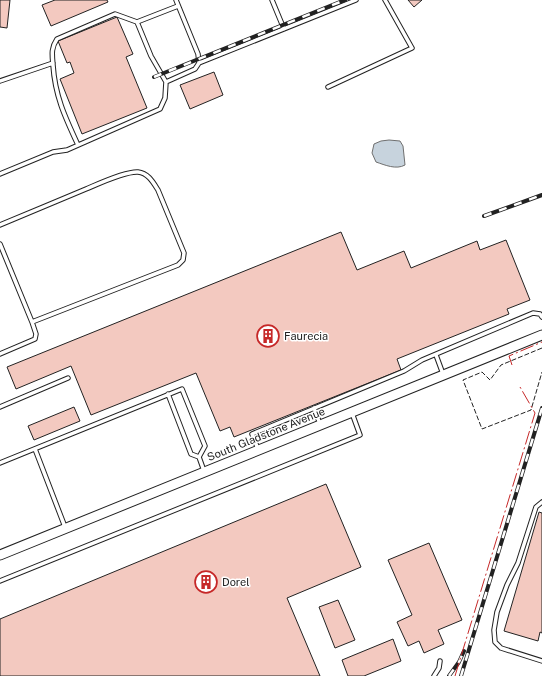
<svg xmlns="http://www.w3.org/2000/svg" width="542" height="676" font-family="'Public Sans',sans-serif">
<rect width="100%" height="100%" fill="#fff"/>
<!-- water -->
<path fill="#c7d3dd" stroke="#6f6f6f" d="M389,140L400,141L403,146L405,165C396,170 385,165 376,162L372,153L374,144L381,141Z"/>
<!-- building -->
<path fill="#f3c9c0" stroke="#222" d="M0,0H10L7,28L0,27Z
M55,0H107L108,2L51,26L42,5Z
M408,0H422L414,7Z
M117,17L133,54L126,57L147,108L82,134L60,79L74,73L70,62L67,63L58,41Z
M214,72L223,95L190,109L180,85Z
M341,232L357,270L404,251L411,268L477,241L480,250L506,240L530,300L507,309L509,314L397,359L401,370L234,437L230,427L220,431L196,373L91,415L71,366L16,389L7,367Z
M74,407L80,421L34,440L28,426Z
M326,484L361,567L287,598L320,676H0V619Z
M539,512L542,513V633L540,632L538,641L504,631Z
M429,543L462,620L438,630L444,644L424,653L419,641L408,646L397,622L412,615L388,560Z
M338,600L355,640L335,648L319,607Z
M393,639L401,661L364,676H348L342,660Z"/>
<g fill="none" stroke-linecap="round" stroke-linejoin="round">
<!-- service casing -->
<g stroke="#222" stroke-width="5.5">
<path id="service" d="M272,0L284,29
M137,22L151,56L166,82
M199,63L356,0
M0,81L53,63
M328,87L412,48L385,0
M78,145C65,117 55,96 53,65C52,54 51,48 57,39L115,14L137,22L178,6
M0,174L53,152L67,150L160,109L165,98L166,82L195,69L199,63L198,54L176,0
M0,225C29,213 57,201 86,189C98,184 125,171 138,172C148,173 153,182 158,190L184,253L183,260L178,265L32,322L36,334L35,339L0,354
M0,244L32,322
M436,355L443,374
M168,394L191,454L199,457
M0,407L68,378
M314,408L320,424
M35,449L65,527
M258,449L252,434L404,371L422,360L533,313L540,314L542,317
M0,463L182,389L205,446L199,457L204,471
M542,502L536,507L518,563L507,585L497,612L494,630L495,642L501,648L542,661
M0,581L360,435L352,413
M434,676L439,668L440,661"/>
</g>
<!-- tertiary casing -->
<g stroke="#222" stroke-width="11">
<path id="tertiary" d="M0,555L542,335"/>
</g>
<!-- service -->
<use href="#service" stroke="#fff" stroke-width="3.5"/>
<!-- tertiary -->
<use href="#tertiary" stroke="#fff" stroke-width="9"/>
<!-- rail casing -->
<g stroke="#222" stroke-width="4">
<path id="rail" d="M154,77L345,0
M484,216L542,195
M449,676L459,662L464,651
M461,676L542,408"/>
</g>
<!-- rail -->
<use href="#rail" stroke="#fff" stroke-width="2.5" stroke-dasharray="8" stroke-linecap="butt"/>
<!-- fence -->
<path stroke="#222" stroke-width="1" stroke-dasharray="5 2" stroke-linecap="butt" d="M542,348L501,365L490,380L482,372L463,380L482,429L531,410L542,372"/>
<!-- power -->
<path stroke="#c62828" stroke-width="1" stroke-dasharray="14 3 2 3" stroke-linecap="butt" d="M512,365L509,356L542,342
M455,676L535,413L520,387"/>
</g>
<!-- icons -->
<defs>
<g id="building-ring" transform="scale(1.15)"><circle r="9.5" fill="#fff" stroke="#c62828" stroke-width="1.5"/><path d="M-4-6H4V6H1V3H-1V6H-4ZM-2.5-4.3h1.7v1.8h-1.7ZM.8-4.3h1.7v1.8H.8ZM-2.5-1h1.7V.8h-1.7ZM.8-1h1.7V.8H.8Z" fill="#c62828"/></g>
</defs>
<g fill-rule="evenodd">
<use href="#building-ring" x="268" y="336"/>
<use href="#building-ring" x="206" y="582"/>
</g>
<g text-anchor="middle" stroke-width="3" stroke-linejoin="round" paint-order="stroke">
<!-- poi labels -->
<g font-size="11" fill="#222" stroke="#fff" text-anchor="start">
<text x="284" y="340">Faurecia</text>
<text x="222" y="586">Dorel</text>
</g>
<!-- street labels -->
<g font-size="11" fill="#222" stroke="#fff">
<text transform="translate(266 434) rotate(-22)" y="4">South Gladstone Avenue</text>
</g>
</g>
</svg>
